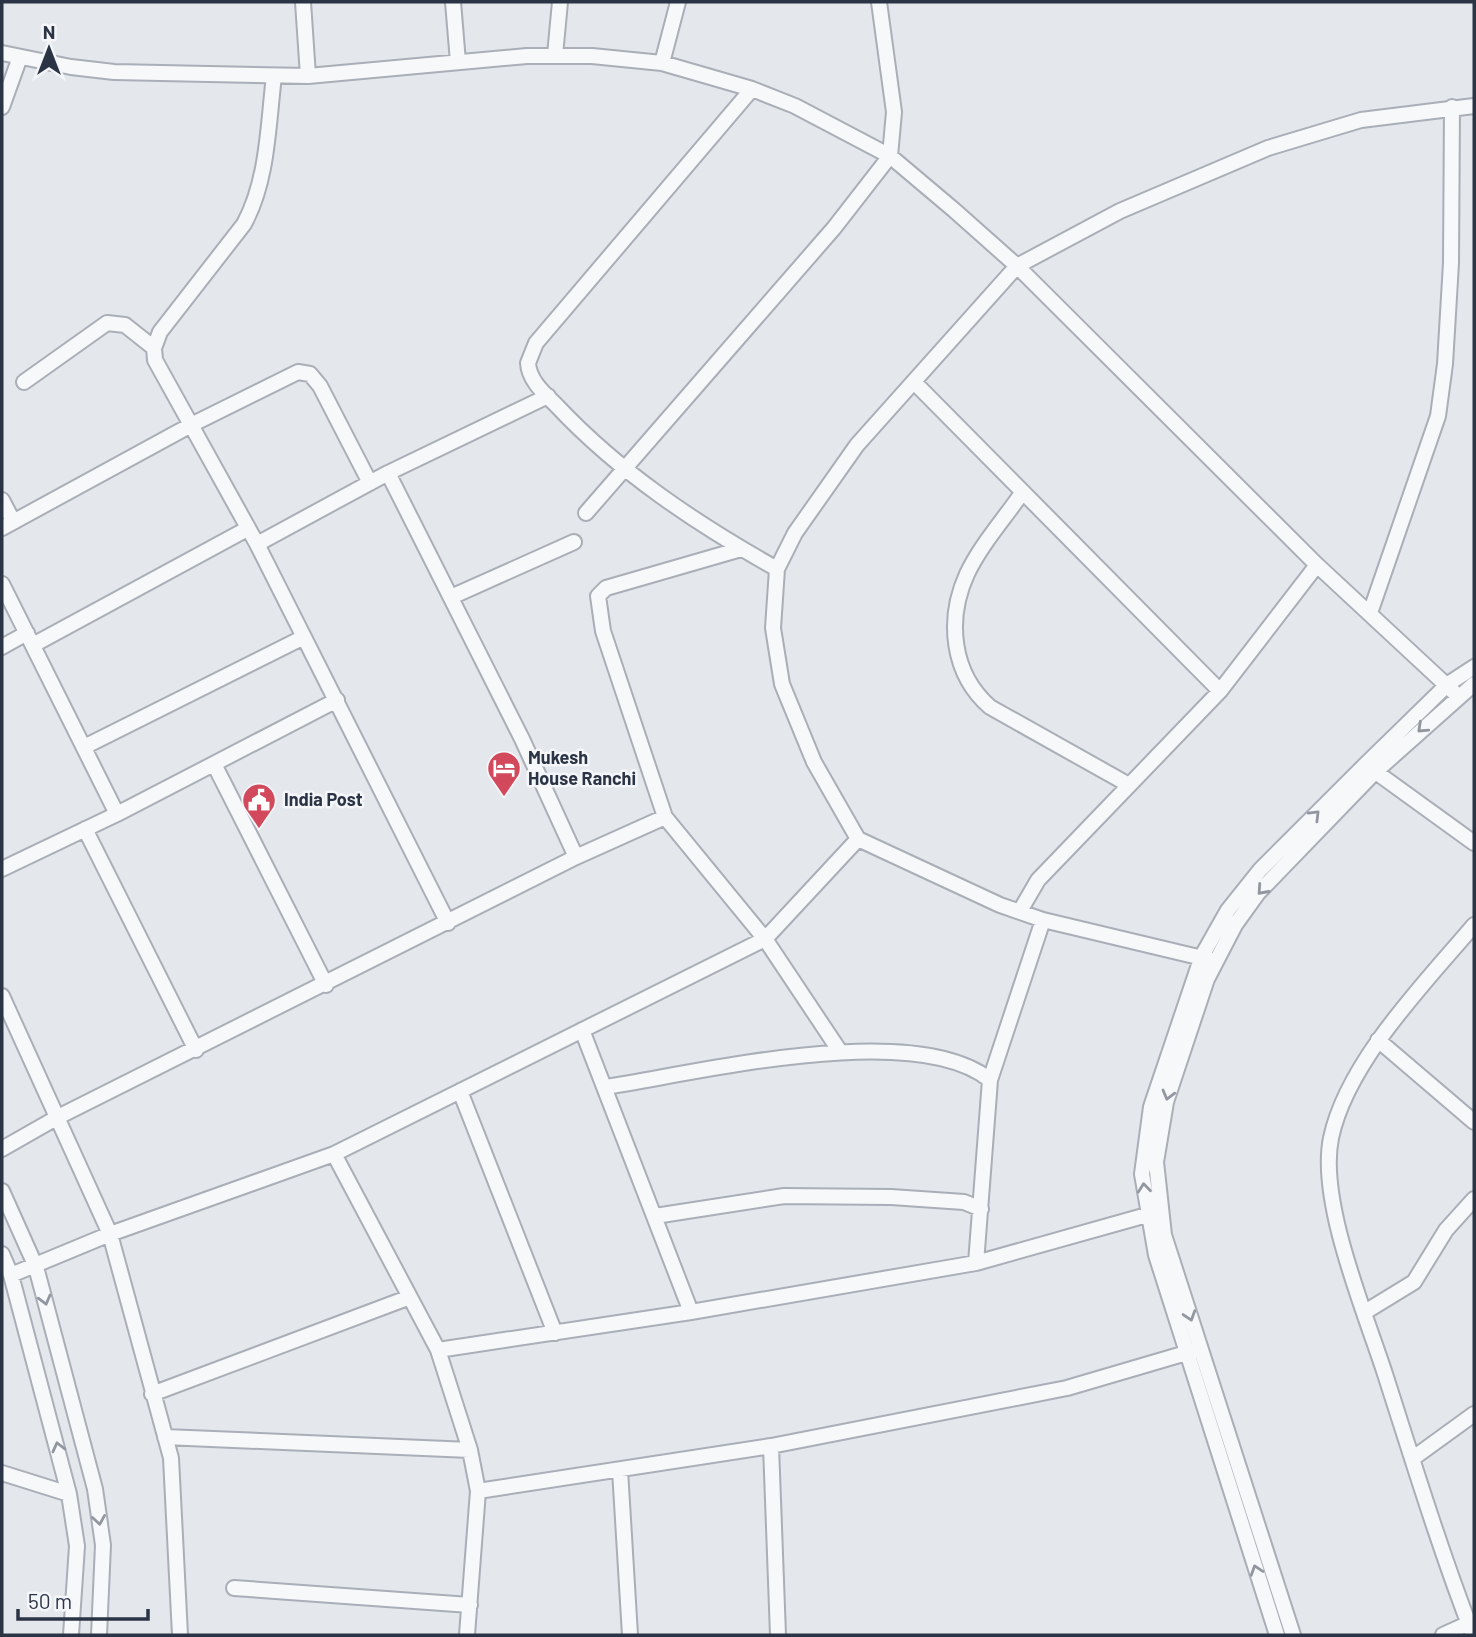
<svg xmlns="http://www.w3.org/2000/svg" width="1476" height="1637" font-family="Barlow,sans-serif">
<rect width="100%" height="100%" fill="#e4e7ec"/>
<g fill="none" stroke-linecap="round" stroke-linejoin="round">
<!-- minor casing -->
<g stroke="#a9aeb7" stroke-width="18">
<path id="minor" d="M303,2L308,76
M453,2L458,62
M2,53L71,67L114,72L308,76L527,56H592L662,63L752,89L795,106L890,156L954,210L1017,266L1317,565L1458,696
M555,55L560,2
M662,63L678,2
M752,89L536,343L528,363C529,381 545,394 557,406C620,473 697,524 777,569
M2,107L20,57
M24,382L107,323L125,325L154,348
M914,382L1220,691
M388,473L522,739L576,857
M1022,493C1004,519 980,546 967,574C946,620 952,674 990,707L1129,785
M2,500L13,521
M586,513L834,228L890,156L894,112L879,2
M2,528L191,425L298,372L310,374L320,386L370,483
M257,544L155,360L154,348L160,332L244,224C268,180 268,125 274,76
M2,584L117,814
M451,597L574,542
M1370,613L1438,416L1445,364L1451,263L1452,107
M33,645L247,529
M2,647L27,633
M84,747L304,637
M214,764L326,985
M1369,767L1474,843
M665,817L603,631L598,596L606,588L741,549
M85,829L196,1050
M2,869L117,814L337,700
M1020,911L1038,880L1220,691L1317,565
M448,923L257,544L388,473L548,396
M1215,961L1043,920L1000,905L858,839L814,762L782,684L773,628L777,569L795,533L857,445L1017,266L1120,211L1268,148L1361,120L1474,106
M2,996L110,1234L171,1458L180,1635
M582,1030L691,1312
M1378,1040L1474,1122
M990,1080L1043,920
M605,1087C698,1073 914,1019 990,1080L976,1263
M460,1091L555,1333
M2,1149L58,1117L576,857L665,817L765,939L839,1050
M334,1154L438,1350L470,1450L478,1491L467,1635
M2,1191L36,1267L95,1489L103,1545L99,1635
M655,1216L784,1196L891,1197L964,1202L981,1209
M2,1254L11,1275L69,1494L77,1546L71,1635
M11,1275L110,1234L334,1154L765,939L858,839
M1365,1312L1414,1282L1446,1230L1474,1199
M438,1350L691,1312L976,1263L1154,1213
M152,1394L410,1297
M165,1437L470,1450
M771,1446L778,1635
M1412,1459L1474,1414
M620,1470L630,1635
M2,1473L69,1494
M478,1491L771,1446L1067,1388L1193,1351
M234,1588L470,1605
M1277,1635L1156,1255L1142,1174L1151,1107L1202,956L1228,910L1260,870L1366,764L1448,684L1474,667
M1293,1635L1164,1235L1156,1162L1166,1102L1207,979L1235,925L1258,893L1375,772L1474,684
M1443,1635L1474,1621
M1473,1635C1440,1550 1413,1461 1385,1374C1365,1312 1318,1201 1331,1138C1347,1062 1425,983 1474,925"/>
</g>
<!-- minor -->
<use href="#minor" stroke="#f7f8fa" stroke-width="14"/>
</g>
<!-- one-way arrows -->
<defs><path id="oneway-chevron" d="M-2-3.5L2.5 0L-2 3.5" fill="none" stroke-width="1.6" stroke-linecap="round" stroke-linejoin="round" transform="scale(1.75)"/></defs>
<g stroke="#9196a0">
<use href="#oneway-chevron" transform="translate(1422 728) rotate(137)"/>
<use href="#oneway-chevron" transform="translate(1315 815) rotate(-45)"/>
<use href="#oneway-chevron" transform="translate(1262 890) rotate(132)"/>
<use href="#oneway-chevron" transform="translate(1168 1095) rotate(105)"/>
<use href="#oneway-chevron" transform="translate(1144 1188) rotate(-96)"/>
<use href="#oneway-chevron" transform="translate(45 1300) rotate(75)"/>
<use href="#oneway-chevron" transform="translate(1190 1316) rotate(72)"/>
<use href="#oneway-chevron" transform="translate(58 1447) rotate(-104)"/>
<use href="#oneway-chevron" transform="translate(99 1520) rotate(81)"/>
<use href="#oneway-chevron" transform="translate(1256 1570) rotate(-108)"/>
</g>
<!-- icons -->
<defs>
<g id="hotel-pin" transform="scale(1.75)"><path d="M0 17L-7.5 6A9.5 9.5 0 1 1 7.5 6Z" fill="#d1495b" stroke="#f4f6f9"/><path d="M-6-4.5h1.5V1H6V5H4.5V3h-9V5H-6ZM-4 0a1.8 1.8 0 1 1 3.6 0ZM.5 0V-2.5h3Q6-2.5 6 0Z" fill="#fff"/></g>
<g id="civic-pin" transform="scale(1.75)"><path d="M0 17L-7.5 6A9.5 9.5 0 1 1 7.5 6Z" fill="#d1495b" stroke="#f4f6f9"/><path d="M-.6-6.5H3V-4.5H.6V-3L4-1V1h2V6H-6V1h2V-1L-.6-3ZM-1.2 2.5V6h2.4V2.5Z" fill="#fff"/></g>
</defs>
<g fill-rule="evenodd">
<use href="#hotel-pin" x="504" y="768"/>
<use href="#civic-pin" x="259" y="800"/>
</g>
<g text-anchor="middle" stroke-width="5" stroke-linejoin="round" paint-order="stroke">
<!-- poi labels -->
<g font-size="18" font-weight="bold" fill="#2b3445" stroke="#f4f6f9" text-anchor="start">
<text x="528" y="764">Mukesh<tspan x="528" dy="21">House Ranchi</tspan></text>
<text x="284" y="806">India Post</text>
</g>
</g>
<!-- border -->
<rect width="1476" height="1637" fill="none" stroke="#2b3445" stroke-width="7"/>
<!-- north arrow -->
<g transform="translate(49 49)" stroke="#f4f6f9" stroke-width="5" paint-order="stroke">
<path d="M0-5L12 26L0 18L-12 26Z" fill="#2b3445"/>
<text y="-10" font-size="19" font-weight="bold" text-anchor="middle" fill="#2b3445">N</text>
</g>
<!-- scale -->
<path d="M18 1609v10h130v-10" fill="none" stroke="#2b3445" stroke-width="3.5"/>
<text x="28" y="1609" font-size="21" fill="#2b3445" stroke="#f4f6f9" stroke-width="5" paint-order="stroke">50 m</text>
</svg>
